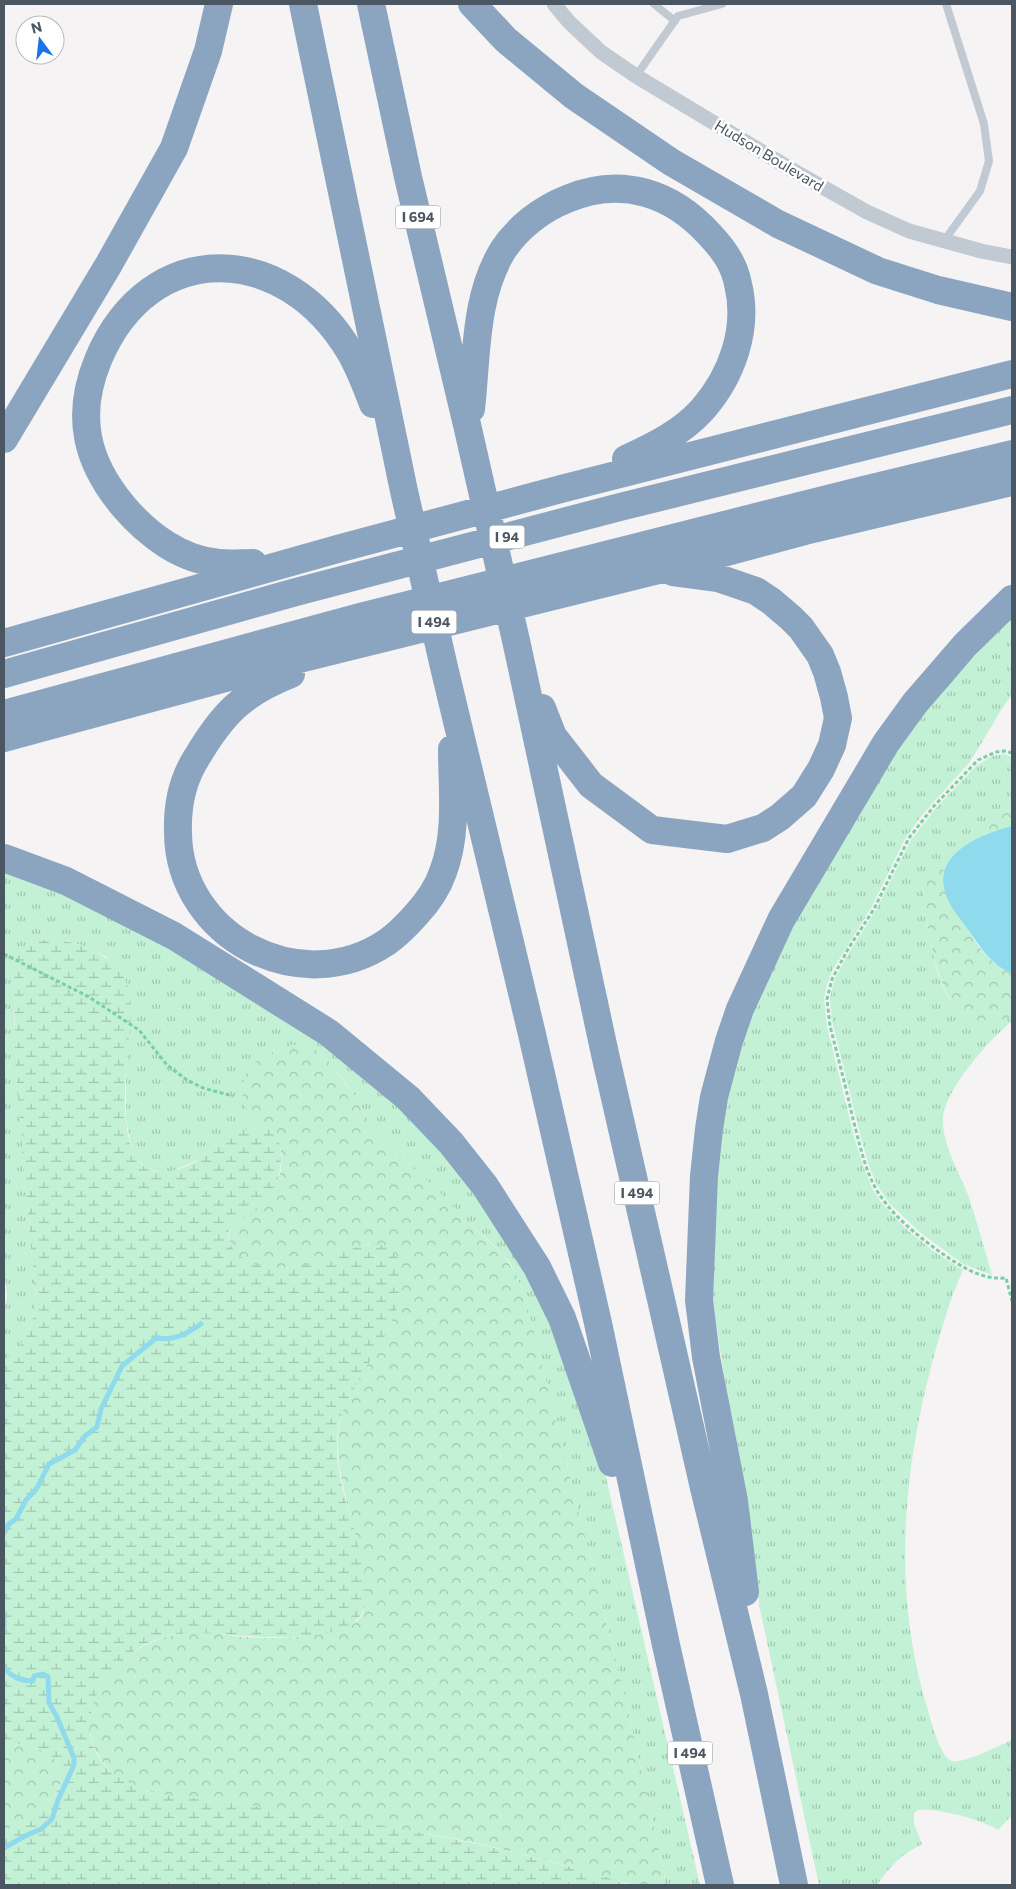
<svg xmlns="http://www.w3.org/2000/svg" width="1016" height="1889" font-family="Commissioner,sans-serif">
<defs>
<pattern id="grass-tufts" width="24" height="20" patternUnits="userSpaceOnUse" patternTransform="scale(1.25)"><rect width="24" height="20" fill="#c3f1d5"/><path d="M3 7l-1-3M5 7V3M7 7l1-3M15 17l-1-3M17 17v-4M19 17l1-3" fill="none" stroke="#a0c6b0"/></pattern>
<pattern id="forest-crowns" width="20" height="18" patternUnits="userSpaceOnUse" patternTransform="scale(1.25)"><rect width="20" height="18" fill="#c3f1d5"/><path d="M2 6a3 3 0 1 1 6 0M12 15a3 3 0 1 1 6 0" fill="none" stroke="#a0c6b0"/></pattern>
<pattern id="wetland-marsh" width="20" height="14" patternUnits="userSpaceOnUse" patternTransform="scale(1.25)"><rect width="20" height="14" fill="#c3f1d5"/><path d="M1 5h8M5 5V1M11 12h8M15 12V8" fill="none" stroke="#a0c6b0"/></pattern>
</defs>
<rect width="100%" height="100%" fill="#f5f3f3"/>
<!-- grass -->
<path fill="url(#grass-tufts)" d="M1012,607V695L1003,707L970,762L922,815L906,837L871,908L832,971L827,985L824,998L827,1027L855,1140L864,1168L872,1188L881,1202L905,1228L932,1250L963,1270C949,1301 940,1334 931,1367C901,1482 893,1600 929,1714C932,1725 941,1758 952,1761C964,1764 1000,1745 1012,1740V1815L998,1830C981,1819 938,1808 918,1810L914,1813V1824L922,1844C902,1854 889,1867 877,1885H819L760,1609L715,1316L712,1290L716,1155L734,1066L769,969L899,743Z
M1005,754L1012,757V808L992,823L980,837L957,853L949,862L945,870L942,869L922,886C922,900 926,914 928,928C934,958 939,1003 971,1018C985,1024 999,1020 1012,1016V1021C990,1039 944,1090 943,1119C942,1144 959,1171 968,1195C977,1221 984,1248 992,1275L963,1264L922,1234L890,1204L877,1185L869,1166L861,1138L832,1021L830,999L834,980L850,951L876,910L911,840L936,808L976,766L992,756Z
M4,868L72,893L306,1027L434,1138L532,1277L603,1464L700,1885H663L665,1877L625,1697L526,1300L516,1274L510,1263L495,1246L467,1222L436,1189L409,1165L380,1137L370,1124L355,1096L342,1078L319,1052L293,1045L270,1052L252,1066L255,1122L267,1128L241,1132L233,1135L202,1158L175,1170L164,1173L147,1169L135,1157L132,1150L126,1119V1071L131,1009L107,957L81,945L67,941L42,940L27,945L19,956L16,966L14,1019L26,1195L36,1301C34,1326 24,1345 4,1361V1313L7,1296L4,1268Z"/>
<!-- forest -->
<path fill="url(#forest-crowns)" d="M1012,808V826L980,837L992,823Z
M938,868L945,870L944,876C957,909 976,960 1012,973V1016C1004,1019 995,1022 986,1022C944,1021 934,959 928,928C926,913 919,894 924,879C926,872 931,869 938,868Z
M292,1045H302L311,1048L319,1052L328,1061L355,1096L370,1124L380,1137L409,1165L436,1188L467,1222L502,1253L516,1274L526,1300L625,1697L665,1877L663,1885C654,1885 644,1886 634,1885C609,1880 584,1871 560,1864C525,1855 491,1846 456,1839C431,1834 405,1831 379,1827C330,1819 281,1811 231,1803C197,1797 158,1799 127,1783C95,1765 81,1731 95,1696C111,1657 155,1634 196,1632C212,1632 228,1636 244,1637C277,1639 314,1639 345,1626C348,1624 355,1623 358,1620C364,1615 365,1606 367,1598C361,1570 355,1541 349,1512C343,1483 333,1452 340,1422C353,1367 403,1334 401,1272L369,1244C347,1250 326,1262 303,1266C279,1270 240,1270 230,1243C226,1232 231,1226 239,1220C246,1213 277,1181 280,1174C283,1162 282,1143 274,1133C269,1126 257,1126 252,1118C247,1113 245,1105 243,1097C237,1067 267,1051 292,1045Z
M4,1742C18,1744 33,1745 46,1752C68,1765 64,1789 46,1804C34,1815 18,1823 4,1832Z"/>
<!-- wetland -->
<path fill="url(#wetland-marsh)" d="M53,939C89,944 128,960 131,1002C132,1017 129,1033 128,1049C125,1079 122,1113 130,1143C141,1184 176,1175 205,1156C213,1150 220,1142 229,1137C239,1131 256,1125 267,1128C276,1131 279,1139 280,1147C284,1174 274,1199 251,1214C245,1218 236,1221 231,1227C221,1241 239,1258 251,1263C268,1269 289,1269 306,1265C329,1260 385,1226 398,1258C420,1312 350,1374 339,1424C331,1464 349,1509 359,1548C363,1566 372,1591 364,1609C348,1651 237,1634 201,1633C188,1632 174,1634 162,1638C142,1643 124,1657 111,1672C97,1689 89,1708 90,1730C93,1772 132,1787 167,1795C263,1806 359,1820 453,1839C509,1850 564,1865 619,1881L627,1885H4V1832C18,1822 34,1815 46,1804C64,1789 68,1765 46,1752C33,1745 18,1744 4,1742V1361C24,1345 34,1326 36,1301L26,1195L15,1058L14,974L18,956L27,945L35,941Z"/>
<!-- water -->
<path fill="#90daee" d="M1012,826V973C992,966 981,948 969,931C960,918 946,903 944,887C937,851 985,833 1012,826Z"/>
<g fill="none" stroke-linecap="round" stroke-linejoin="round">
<!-- stream -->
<path stroke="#90daee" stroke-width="5" d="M4,1533L9,1524L16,1519L26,1500L37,1488L49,1464L75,1450L85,1436L97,1427L101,1409L122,1366L156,1338C176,1341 185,1334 201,1324
M4,1616V1626
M4,1666C9,1677 22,1681 33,1681L34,1676L43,1674L48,1677L49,1703L57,1717L74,1758V1765L58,1800L52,1819L41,1829L25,1836L4,1848"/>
<!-- path -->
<path stroke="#7ad0a6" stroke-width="3" stroke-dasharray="4 2.5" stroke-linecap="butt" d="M1012,753L1005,751L996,752L978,760L934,806L909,838L874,909L848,949L832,979L827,999L830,1026C838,1057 846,1088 853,1119C860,1145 865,1172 879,1194C895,1218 918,1236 940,1252C960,1266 981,1280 1006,1278L1012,1301
M4,954L89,997L139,1030L167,1065L187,1080L203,1088L233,1096"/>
<!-- service -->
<path stroke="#c1cad2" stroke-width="8" d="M654,4L675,21
M636,76L678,16L722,4
M944,241L980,191L989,161L984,124L946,4"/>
<!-- minor -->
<path stroke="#c1cad2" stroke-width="15" d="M554,4L569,22L601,52L636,76L794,171L867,212L909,231L981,251L1012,257"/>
<!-- motorway -->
<path stroke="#8ba5c1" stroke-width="28" d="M303,4L404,491L444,667L531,1030L598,1323L666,1645L720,1885
M371,4L408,177L468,429L517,645L605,1054L704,1488L754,1694L794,1885
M472,4L506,40L574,96L671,162L778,224L878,271L938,290L1012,307
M471,409C477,357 474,297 503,250C518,227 542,209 567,199C622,176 672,193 710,235C724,250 734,264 738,284C749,329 732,376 702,410C681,433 654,446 626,459
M4,439L109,264L174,148L208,51L219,4
M253,563C242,563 230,564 219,563C181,560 148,535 124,507C86,462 75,416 98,360C150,236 285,242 350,352C360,369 366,386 373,404
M4,643L341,548L561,489L1012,374
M4,674L296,592L620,507L1012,410
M291,674C243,693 223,713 197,757C182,780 177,805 178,833C179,936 300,1001 387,942C397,935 406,926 415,916C427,903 437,890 443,872C458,832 452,790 452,749
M542,708L553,736L591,785L652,830L727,839L763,828L780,817L804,796L821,769L832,745L838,718L834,697L827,672L820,655L801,628L791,618L771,601L756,591L718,578L673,572
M4,714L360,617L859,491L1012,454
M4,738L255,670L671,567L805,531L1012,482
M4,858L66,881L174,936L329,1033L408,1098L451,1143L485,1186L537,1267L562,1318L612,1463
M745,1592L734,1501L706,1357L699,1300L704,1176L709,1129L714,1097L729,1041L740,1009L781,920L886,743L915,703L941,673L965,645L1012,599"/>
</g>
<g text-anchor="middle" stroke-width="5" stroke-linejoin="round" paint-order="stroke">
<!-- shield labels -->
<g fill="#fff" stroke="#808990" stroke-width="1">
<rect x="395.5" y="205.5" width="45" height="23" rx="4"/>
<rect x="489.5" y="525.5" width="35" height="23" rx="4"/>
<rect x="411.5" y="610.5" width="45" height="23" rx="4"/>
<rect x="614.5" y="1181.5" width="45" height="23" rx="4"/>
<rect x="667.5" y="1741.5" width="45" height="23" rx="4"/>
</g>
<g font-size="14" font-weight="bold" fill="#4a5661">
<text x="418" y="222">I 694</text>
<text x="507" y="542">I 94</text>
<text x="434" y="627">I 494</text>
<text x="637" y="1198">I 494</text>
<text x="690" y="1758">I 494</text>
</g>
<!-- street labels -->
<g font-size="15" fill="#4a5661" stroke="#fff">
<text transform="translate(769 156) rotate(31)" y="5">Hudson Boulevard</text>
</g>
</g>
<!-- border -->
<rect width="1016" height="1889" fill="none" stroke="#4a5661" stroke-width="10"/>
<!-- north arrow -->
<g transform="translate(40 40) rotate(345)"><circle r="24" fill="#ffffff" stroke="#b7bbc0"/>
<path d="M0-4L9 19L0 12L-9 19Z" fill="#1a73e8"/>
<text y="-8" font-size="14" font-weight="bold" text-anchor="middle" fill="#4a5661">N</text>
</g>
</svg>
